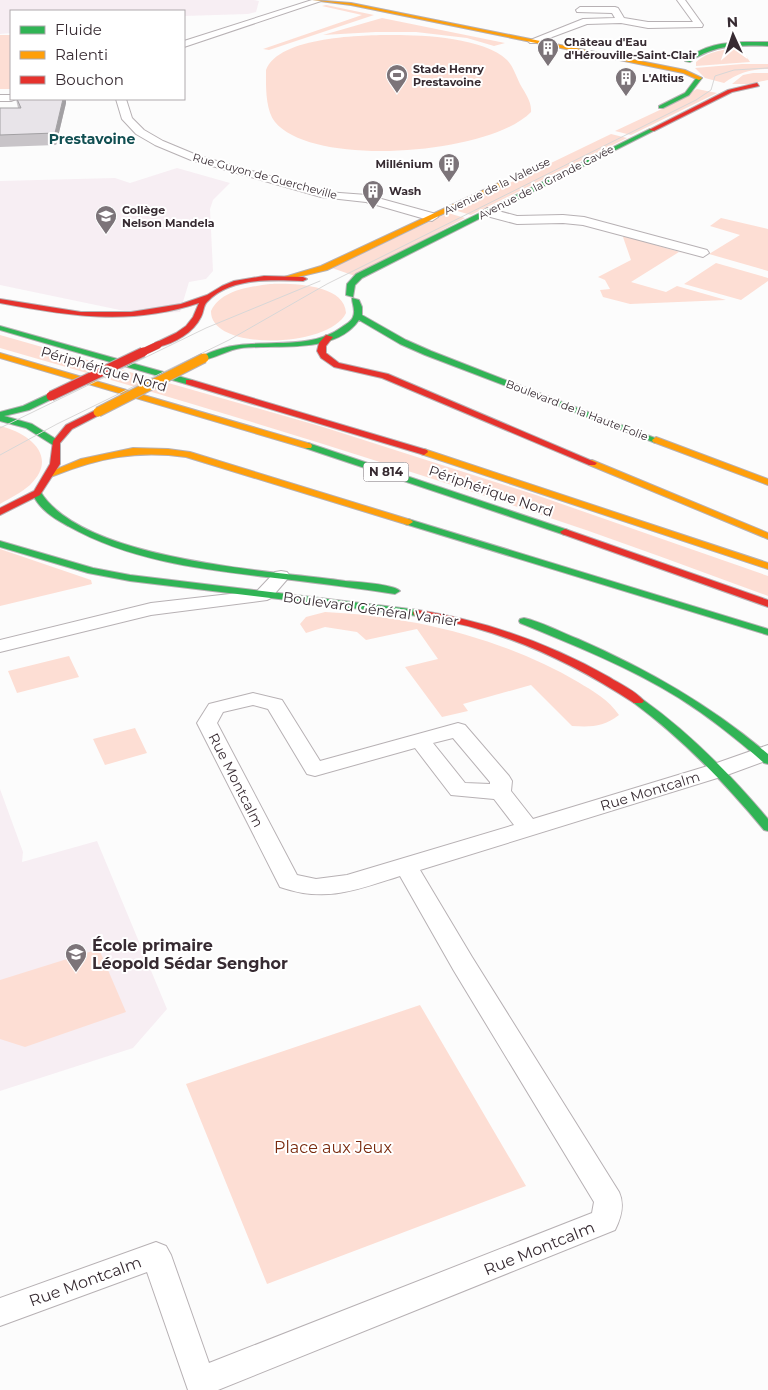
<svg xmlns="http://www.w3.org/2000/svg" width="768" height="1390" font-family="Montserrat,sans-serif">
<rect width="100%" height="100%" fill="#fcfcfc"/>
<!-- built -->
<path fill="#f7eef3" d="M0,0H254L259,1L256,12L248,14L184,16V11H11V33L0,34Z
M177,168L230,183L213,200L210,209L213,271L206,279L189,282L180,312L139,314L0,285V181L115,178L130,183Z
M0,789L23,852L22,862L97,841L167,1009L133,1048L0,1091Z"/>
<!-- green -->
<path fill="#fdded4" d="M326,5L374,15L269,50L263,49L362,15L322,6Z
M382,18L505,43L494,46L467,38L416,32H376L323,35Z
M0,35H11V89H0Z
M394,35C425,35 484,38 507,60C513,66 516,76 520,84C525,93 532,102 531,112C491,154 314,169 275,122C265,109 266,85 266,70C279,36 364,35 394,35Z
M741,48L750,62L696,66V62C708,51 725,49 741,48Z
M742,64H768V69C751,69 738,73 724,83L705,78L695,68Z
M753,73H768V80L749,84H732L743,75Z
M697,89L717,93L631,135L615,131L664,108Z
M611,134L627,138L471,215L454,210Z
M448,213L465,218L355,276L332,268Z
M721,218L768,229V271L709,254L740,235L710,226Z
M625,236L690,255L679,252L631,282L666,292L677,286L726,300L630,304L603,297L600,290L610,289L605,280L598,277L631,260L623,237Z
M716,263L768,278V281L741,300L684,284Z
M270,284C291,283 345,284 346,313C330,348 210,352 211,311C221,290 249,287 270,284Z
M0,335L323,427L536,495L768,576V596C699,571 631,545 562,522C376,458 189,402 0,348Z
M0,426C30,433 59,457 30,485C21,493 10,498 0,504Z
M0,549L91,580L92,584L0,606Z
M325,612C411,616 503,638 578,682C593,691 609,700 619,715C603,727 592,727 572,726L531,685L463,704L468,711L442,717L405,667L438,659L417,629L366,640L357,632L325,627L306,633L300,624L306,617Z
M69,656L79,677L17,693L8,671Z
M135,728L147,753L105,765L93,739Z
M99,949L126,1012L25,1047L0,1039V980Z
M420,1005L526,1186L267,1284L186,1084Z"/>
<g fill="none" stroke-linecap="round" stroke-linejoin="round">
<!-- street casing -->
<g stroke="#b7b1b4" stroke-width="2">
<path id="street" d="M312,0L321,1L184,47V41Z
M677,0H685L703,25L702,27L648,28L621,23L587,24L536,43H530L528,41L583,19L615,18L612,13L577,12L576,10L580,7H615L618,8L624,18L648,22H693Z
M0,95H11V99H16L11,101H0Z
M116,99H126L132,118L144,130L163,141L199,156L326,192L367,195L436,214L438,217L432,221L366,202L321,197L191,160L155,145L136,134L122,119Z
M487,208L517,216L563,215L584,217L707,250L709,253L703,257L583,225L563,223L517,224L483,215L481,212Z
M281,571L287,572L290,576L271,598L267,600L151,615L0,652V640L151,603L257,591L275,572Z
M253,693L282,700L320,761L458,723L465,725L509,776L512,781L511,791L533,819L711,765L768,745V760L727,775L420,870L472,957L619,1192C625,1205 621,1218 615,1230L218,1390H188L147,1272L0,1326V1298L156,1242L166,1246L171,1255L209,1363L592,1213L594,1202L454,971L400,876C356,890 326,903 280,887L197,723L209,704ZM253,705L268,709L307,774L315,776L415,748L451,795L494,799L514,825L347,875L316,879L297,875L217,723L223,712ZM453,738L490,782V784L465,783L433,743Z"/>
</g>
<!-- fast casing -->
<g stroke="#b7b1b4" stroke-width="2">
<path id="fast" d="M747,42H768V46C740,45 713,44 690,62L685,61C702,45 725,42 747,42Z
M697,77L702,78L689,95L663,108H659V106L685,93Z
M650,129L655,130L362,278L355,285L353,297L346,295L347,284L356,274Z
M352,298L359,300L362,307V315L406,340L431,351L660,440L656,443L653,442L425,355L400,344L359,320C335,355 277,344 241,348C228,350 217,357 204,360L200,358C205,354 211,352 217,350C257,336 307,353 342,327C346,324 351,322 353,317C356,310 352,304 352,298Z
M0,326L192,380L193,382L189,384H186L0,330Z
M51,393L54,394V398L29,410L4,416L32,424L59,441V445H53L26,428L0,421V412L23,406Z
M308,443L568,530L570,532L565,535L562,534L305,448V444Z
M37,490L40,491C82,561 270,570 345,581C357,582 393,584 400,591L395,594C364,589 332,585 300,581C222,571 139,566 68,526C53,518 39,509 32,493Z
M408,519L768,629V635L405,524L403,522L405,520Z
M0,541L93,568L130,575L418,610L423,613L418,616L130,581L88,573L0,547Z
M524,618C542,622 560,632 578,639C647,669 710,705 768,754V764L764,763C737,739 709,717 679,698C629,667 574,645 520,623L519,621L520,619Z
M638,698L642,699C690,733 730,774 768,819V831L764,830C725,783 684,740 634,703L632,701L634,699Z"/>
</g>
<!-- slow casing -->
<g stroke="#b7b1b4" stroke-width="2">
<path id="slow" d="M312,0L351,3L685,70L702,78L699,80L683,73L351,5Z
M503,181L505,182V184L327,270L285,280L281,278L321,266Z
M0,353L311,444L312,446L311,448H305L0,358Z
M656,437L768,479V485L653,442L652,440Z
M133,448L168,449L190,452L411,520L413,522L408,525L405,524L186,457C136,450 99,458 53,476L50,477L45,474L81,459Z
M424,449L768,563V569L421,454L420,452Z
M592,460L768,533V539L589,465V461Z"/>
</g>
<!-- jam casing -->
<g stroke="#b7b1b4" stroke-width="2">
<path id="jam" d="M757,83L759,86L732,92L654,131L649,130L728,90Z
M264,276L303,277L307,279L303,281C271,280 230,277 207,302C203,306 204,312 201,317C193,333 175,343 158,347L154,345L155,343L176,333L186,326L193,317L199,303C130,326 69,316 0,303V299L81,312H131L181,304L207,295L222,286L234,281Z
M326,335L333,337L326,346V353L339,363L388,374L597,463L595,465H589L382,378L334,367L321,358L317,351L319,343Z
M186,380H192L427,450L428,452L424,455L421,454L186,384Z
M98,409L101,410V414L72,429L60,443V464L40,495L0,515V508L34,491L50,464L53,441L66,425Z
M565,529L768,600V607L562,534L560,532Z
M418,610C486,621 549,643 609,677C620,684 636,691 644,701L642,703H634C584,670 532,644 475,628C455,622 434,620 414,615L413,613L414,611Z"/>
</g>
<!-- street -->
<use href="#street" fill="#fff" fill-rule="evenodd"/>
<!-- fast -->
<use href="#fast" fill="#30b455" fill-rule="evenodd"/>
<!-- slow -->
<use href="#slow" fill="#ff9f0a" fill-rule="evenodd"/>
<!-- jam -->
<use href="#jam" fill="#e5322d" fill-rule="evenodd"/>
<!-- tram -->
<path stroke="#d8d7d7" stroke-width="1" d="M0,428L206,328L320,281
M0,455L57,424L229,340L327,284L696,100L711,90L715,76L734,70L768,68"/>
<!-- slow-bridge casing -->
<g stroke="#b7b1b4" stroke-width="11" stroke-linecap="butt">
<path id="slow-bridge" d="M98,412L204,358"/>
</g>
<!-- jam-bridge-far1 casing -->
<g stroke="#b7b1b4" stroke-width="8" stroke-linecap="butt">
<path id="jam-bridge-far1" d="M141,353L158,345"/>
</g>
<!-- jam-bridge casing -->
<g stroke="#b7b1b4" stroke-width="11" stroke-linecap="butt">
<path id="jam-bridge" d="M51,396L143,352"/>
</g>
<!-- slow-bridge -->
<use href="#slow-bridge" stroke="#ff9f0a" stroke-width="9"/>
<!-- jam-bridge-far1 -->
<use href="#jam-bridge-far1" stroke="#e5322d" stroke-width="7"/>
<!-- jam-bridge -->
<use href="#jam-bridge" stroke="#e5322d" stroke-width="9"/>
</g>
<!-- wall -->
<path fill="#c8c4c8" d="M16,99H66V103L56,145L0,147V108H18Z"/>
<!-- shaded-wall -->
<path fill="#a2a0a3" d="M63,99H66V103L56,145L55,133Z"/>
<!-- building -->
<path fill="#e8e4e9" stroke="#a2a0a3" d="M17,99H63L55,133L0,135V108H21Z"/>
<!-- icons -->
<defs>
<g id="building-pin" transform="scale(1.125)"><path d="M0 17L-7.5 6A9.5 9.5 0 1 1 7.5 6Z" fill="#7c7479" stroke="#fff"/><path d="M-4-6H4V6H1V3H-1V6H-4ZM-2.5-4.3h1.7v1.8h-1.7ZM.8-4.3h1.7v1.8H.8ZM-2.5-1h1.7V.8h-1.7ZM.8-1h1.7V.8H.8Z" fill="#fff"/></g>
<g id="stadium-pin" transform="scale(1.125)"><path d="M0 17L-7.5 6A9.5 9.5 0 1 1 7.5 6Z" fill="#7c7479" stroke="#fff"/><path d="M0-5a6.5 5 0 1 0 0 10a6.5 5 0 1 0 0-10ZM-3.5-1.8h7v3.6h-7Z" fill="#fff"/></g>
<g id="school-pin" transform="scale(1.125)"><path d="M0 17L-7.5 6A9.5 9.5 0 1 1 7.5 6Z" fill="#7c7479" stroke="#fff"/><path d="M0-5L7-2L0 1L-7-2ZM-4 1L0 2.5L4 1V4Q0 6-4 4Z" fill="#fff"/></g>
</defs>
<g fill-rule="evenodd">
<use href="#building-pin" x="548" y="48"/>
<use href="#stadium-pin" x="397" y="75"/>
<use href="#building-pin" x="626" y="78"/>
<use href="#building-pin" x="449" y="164"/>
<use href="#building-pin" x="373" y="191"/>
<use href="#school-pin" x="106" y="216"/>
<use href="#school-pin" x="76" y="954"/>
</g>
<g text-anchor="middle" stroke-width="4" stroke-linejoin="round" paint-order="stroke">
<!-- far-poi labels -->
<g font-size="11" font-weight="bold" fill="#372b32" stroke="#fff" text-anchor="start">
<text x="564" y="46">Château d'Eau<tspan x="564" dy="13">d'Hérouville-Saint-Clair</tspan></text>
<text x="413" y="73">Stade Henry<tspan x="413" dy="13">Prestavoine</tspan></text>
<text x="642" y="82">L'Altius</text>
<text x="433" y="168" text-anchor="end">Millénium</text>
<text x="389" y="195">Wash</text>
<text x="122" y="214">Collège<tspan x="122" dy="13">Nelson Mandela</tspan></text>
</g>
<!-- far-street labels -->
<g font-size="11" fill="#372b32" stroke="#fff">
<text transform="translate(265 176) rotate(15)" y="4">Rue Guyon de Guercheville</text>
<text transform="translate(546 182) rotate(-27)" y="4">Avenue de la Grande Cavée</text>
<text transform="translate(497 186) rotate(-26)" y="4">Avenue de la Valeuse</text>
<text transform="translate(577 410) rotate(21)" y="4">Boulevard de la Haute Folie</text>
</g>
<!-- shield labels -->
<rect fill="#fff" stroke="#736b70" stroke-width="1" x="363.5" y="462.5" width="45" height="19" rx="4"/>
<g font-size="12" font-weight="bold" fill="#372b32">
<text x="386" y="476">N 814</text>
</g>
<!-- far-quarter labels -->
<g font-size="14" font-weight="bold" fill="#114f52" stroke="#fff">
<text x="92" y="144">Prestavoine</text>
</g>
<!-- street labels -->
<g font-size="14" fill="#372b32" stroke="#fff">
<text transform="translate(104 369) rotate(16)" y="5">Périphérique Nord</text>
<text transform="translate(491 491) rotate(19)" y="5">Périphérique Nord</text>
<text transform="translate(371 609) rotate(8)" y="5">Boulevard Général Vanier</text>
<text transform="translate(236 780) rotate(63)" y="5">Rue Montcalm</text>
<text transform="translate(650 791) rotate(-17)" y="5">Rue Montcalm</text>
</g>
<!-- near-poi labels -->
<g font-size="16" font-weight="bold" fill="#372b32" stroke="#fff" text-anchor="start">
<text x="92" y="951">École primaire<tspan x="92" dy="18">Léopold Sédar Senghor</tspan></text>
</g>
<!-- near-park labels -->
<g font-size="16" fill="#792b0f" stroke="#fff">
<text x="333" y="1153">Place aux Jeux</text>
</g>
<!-- near-street labels -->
<g font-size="16" fill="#372b32" stroke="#fff">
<text transform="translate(539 1248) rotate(-22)" y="6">Rue Montcalm</text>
<text transform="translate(85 1281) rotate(-20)" y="6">Rue Montcalm</text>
</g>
</g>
<!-- legend -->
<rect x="10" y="10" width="175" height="90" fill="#ffffff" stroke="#afaaad"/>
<rect x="20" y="26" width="25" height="8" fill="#30b455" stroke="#afaaad"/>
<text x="55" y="35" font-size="15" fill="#372b32">Fluide</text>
<rect x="20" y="51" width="25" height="8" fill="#ff9f0a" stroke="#afaaad"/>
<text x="55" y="60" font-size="15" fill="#372b32">Ralenti</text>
<rect x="20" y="76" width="25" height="8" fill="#e5322d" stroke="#afaaad"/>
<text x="55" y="85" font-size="15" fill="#372b32">Bouchon</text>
<!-- north arrow -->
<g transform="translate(733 35) rotate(357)" stroke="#ffffff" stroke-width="4" paint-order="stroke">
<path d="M0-4L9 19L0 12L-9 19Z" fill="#372b32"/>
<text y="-8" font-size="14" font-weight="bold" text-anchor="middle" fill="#372b32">N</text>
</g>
</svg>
